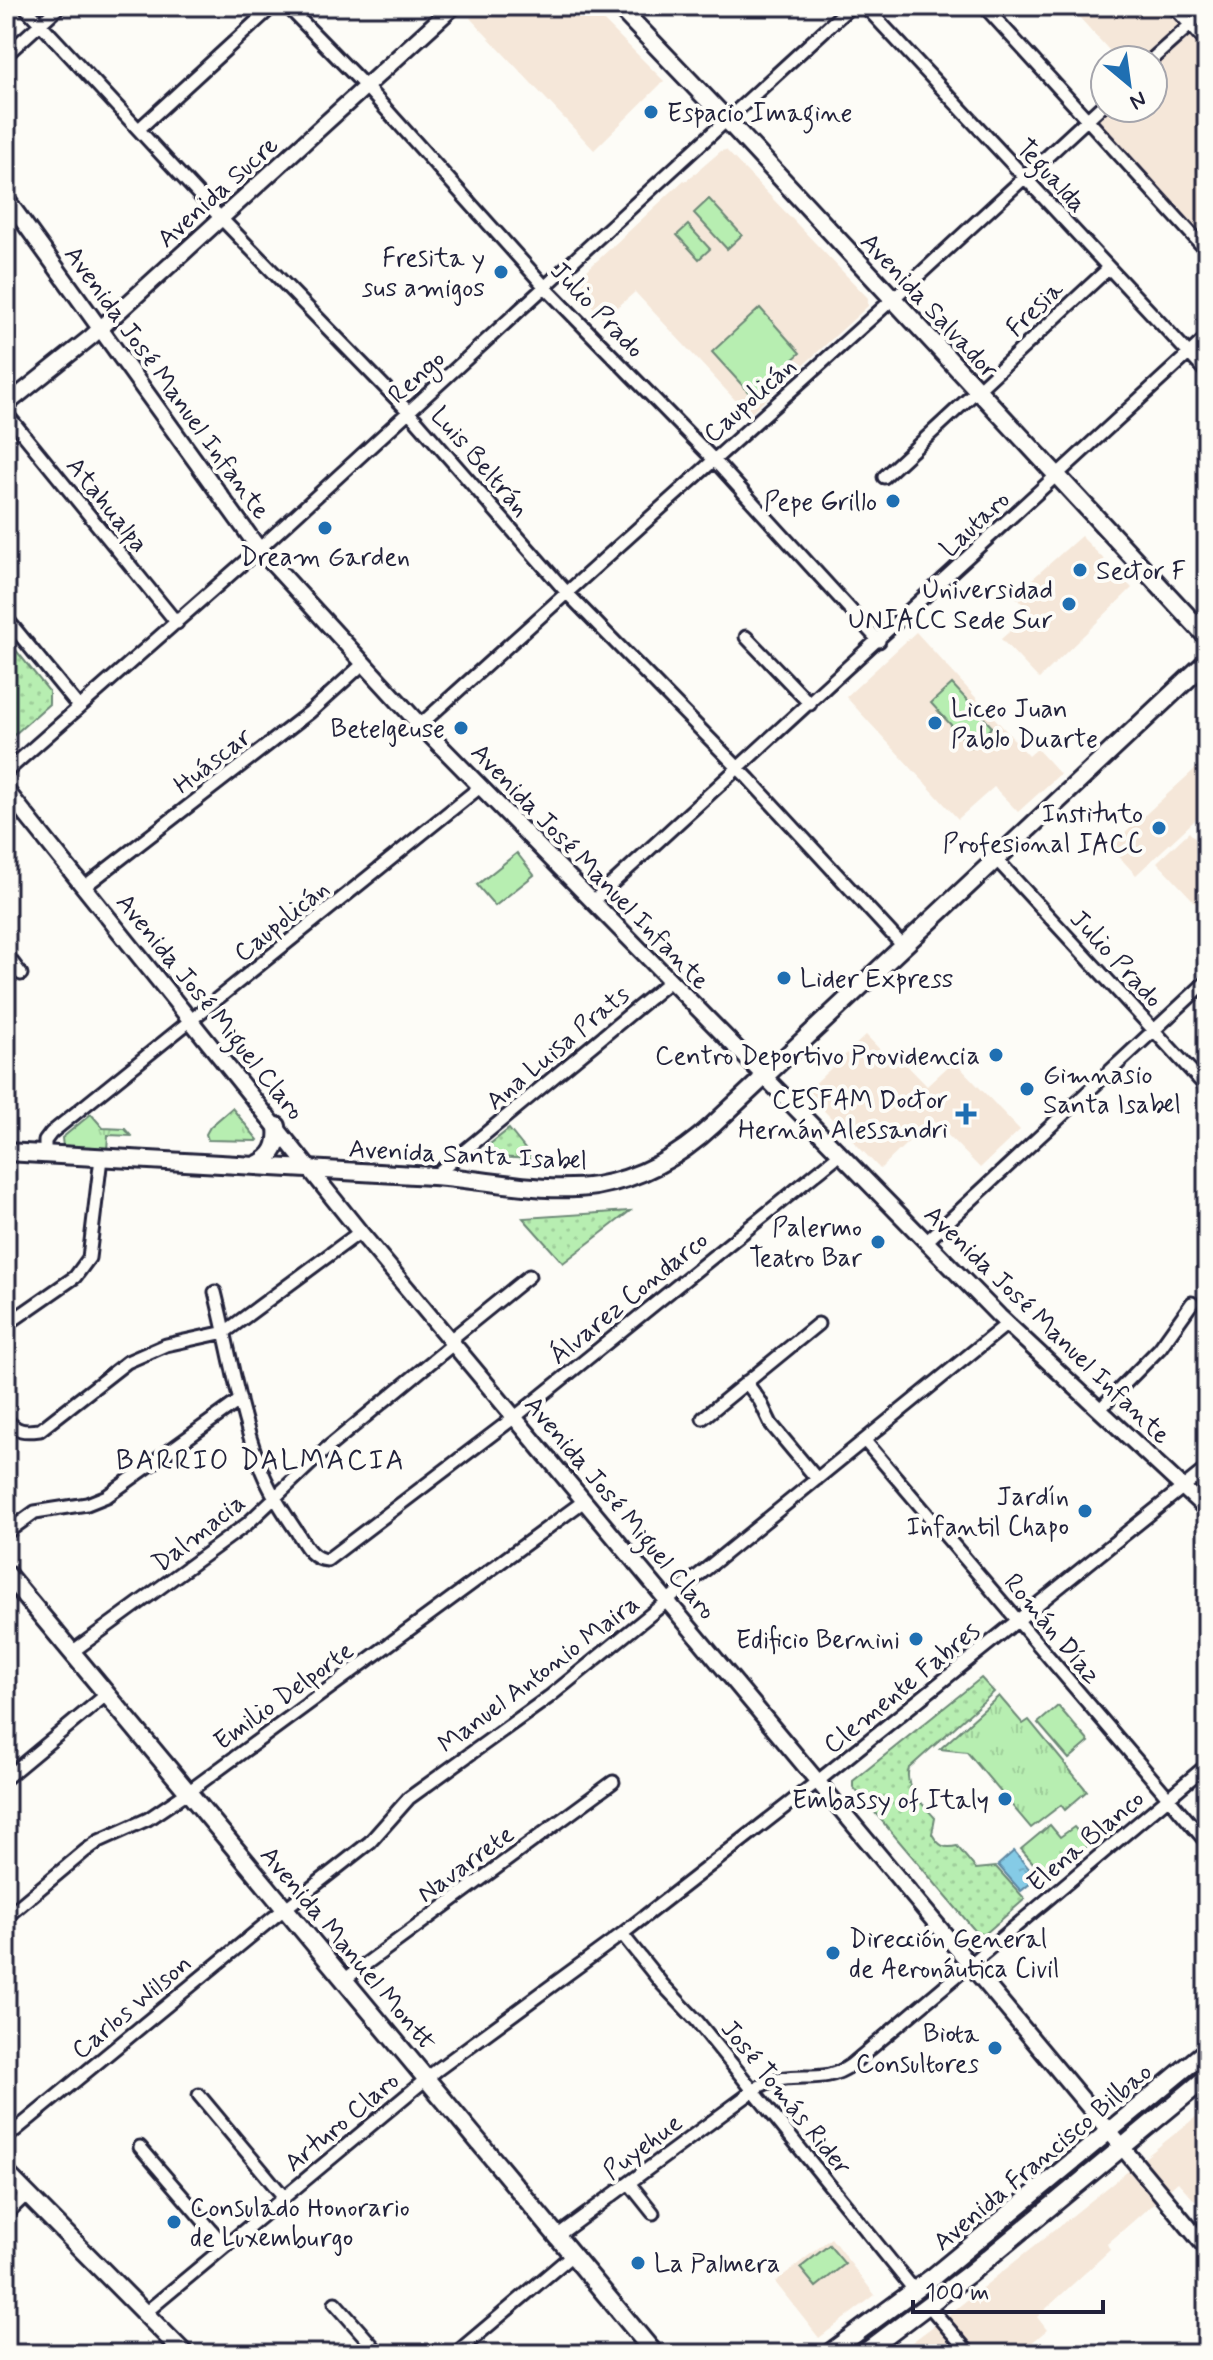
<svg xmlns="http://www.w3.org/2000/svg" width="1213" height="2360" font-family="Mynerve,sans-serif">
<defs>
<pattern id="grass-tufts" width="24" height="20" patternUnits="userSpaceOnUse" patternTransform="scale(2)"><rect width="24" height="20" fill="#b7eeb1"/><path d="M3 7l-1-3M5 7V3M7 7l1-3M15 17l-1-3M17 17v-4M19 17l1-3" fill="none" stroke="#9dcc99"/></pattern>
<pattern id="park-dots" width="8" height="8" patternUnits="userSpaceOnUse" patternTransform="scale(2)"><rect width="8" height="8" fill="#b7eeb1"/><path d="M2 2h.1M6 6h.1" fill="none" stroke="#9dcc99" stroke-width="1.8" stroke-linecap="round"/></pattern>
<pattern id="water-ripples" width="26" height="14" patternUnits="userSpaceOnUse" patternTransform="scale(2)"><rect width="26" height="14" fill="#85cbe6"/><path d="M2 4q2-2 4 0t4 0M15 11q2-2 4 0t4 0" fill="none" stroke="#73aec6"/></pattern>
</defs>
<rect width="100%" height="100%" fill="#fdfcf7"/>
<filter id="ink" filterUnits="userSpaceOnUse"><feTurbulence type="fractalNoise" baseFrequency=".0125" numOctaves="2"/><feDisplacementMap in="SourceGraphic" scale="16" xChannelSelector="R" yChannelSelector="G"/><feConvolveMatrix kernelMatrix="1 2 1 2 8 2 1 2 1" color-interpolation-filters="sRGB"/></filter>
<g filter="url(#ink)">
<!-- built -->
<path fill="#f5e7d9" d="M482,6H589L664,81L594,150L470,18Z
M1069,6H1207V259L1086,121L1105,108H1153V60H1118Z
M726,150L868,298V306L749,415L635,292L604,319L572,284L684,180L686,181L721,151Z
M1081,536L1132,588L1039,679L1001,639L1031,613L1014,595Z
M916,632L1029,756L1037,749L1060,774L1018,812L994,787L958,819L846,697Z
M1207,758V809L1136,875L1110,847Z
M1189,832L1207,851V915L1157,862Z
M866,1035L889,1059L895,1053L927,1086L954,1061L1020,1130L980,1168L932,1119L880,1169L806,1092Z
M1207,2108V2191L1195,2201L1178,2182L1107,2244L1110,2250L1037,2317L1047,2330L1018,2354H896L947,2316Z
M831,2238L875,2295L819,2338L775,2282Z"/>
<!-- grass -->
<path fill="url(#grass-tufts)" stroke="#6c8876" stroke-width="2" d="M232,1108L258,1140L257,1141L208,1140L206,1134L210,1127Z
M91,1114L103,1128L125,1129L131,1136L108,1135L107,1151L67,1149L63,1147L62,1138Z
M999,1696L1023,1724L1029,1720L1087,1791L1065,1810L1061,1805L1031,1828L967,1752L940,1749Z
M1050,1825L1060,1837L1074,1827L1089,1844L1048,1880L1021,1849Z
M1092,2155L1095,2158L929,2295L848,2354H839Z"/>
<!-- park -->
<path fill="url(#park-dots)" stroke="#6c8876" stroke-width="2" d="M6,638L49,691V704L6,742Z
M509,1129L533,1159L475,1156Z
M630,1211L563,1263L523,1218Z
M981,1678L994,1692L909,1768C903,1788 923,1804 935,1818L932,1834C939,1846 944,1849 957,1846L976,1869L996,1867L1025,1899L985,1934L977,1933L853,1787V1781Z"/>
<!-- pitch -->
<path fill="#b7eeb1" stroke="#6c8876" stroke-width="2" d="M709,199L742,235L727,249L694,213Z
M688,225L710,249L699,259L677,235Z
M760,308L800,353L752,396L712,352Z
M952,684L992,727L971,747L931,703Z
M517,853L534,875L495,906L477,885Z
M1058,1706L1089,1742L1069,1759L1038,1723Z
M829,2245L845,2264L816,2287L800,2268Z"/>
<!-- water -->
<path fill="url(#water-ripples)" stroke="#5d87a2" stroke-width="2" d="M1014,1851L1037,1878L1021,1891L998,1865Z"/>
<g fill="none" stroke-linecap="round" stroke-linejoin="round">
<!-- minor casing -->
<g stroke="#22223b" stroke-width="17">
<path id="minor" d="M24,6L213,210L409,412L568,594L749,779L903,946
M287,6L367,88L546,288L714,460L879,641
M865,6L1207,373
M984,6L1207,251
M1173,6L1207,43
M6,55L60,6
M1151,60L1207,10
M139,129L273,6
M6,413L177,623
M884,477L1109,268
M6,618L78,706
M746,637L810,704
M420,725L905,288L1105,103
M6,772L259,549L851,6
M996,859L1207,1088
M84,887L310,712L364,663
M592,902L1207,337
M6,954L21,974
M45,1154V1141L51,1133L480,787
M434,1176L670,981
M926,1242L1207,981
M215,1292C229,1348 238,1407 258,1461C267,1487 282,1510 297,1532C305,1545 311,1559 327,1560L520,1413L840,1154
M6,1325L75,1277L89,1258L101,1158
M450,1340L529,1276
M746,1382L760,1401L771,1424L817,1479
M1100,1409L1160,1348L1192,1303
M703,1418L818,1324
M6,1419C17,1432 24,1432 40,1430L127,1362L166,1345L225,1332L360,1232
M865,1441L1207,1843
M6,1533L35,1512L87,1504L107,1496L240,1400
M72,1652L247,1524L326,1449L453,1344
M6,1778L107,1694
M6,1917L85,1851L99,1841L148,1819L188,1792L584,1501
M622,1934L662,1984L697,2021L915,2291
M344,1980L613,1782
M199,2095L284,2197
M6,2138L273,1918L370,1842L409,1798L549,1697L1007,1324
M140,2147L225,2246
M629,2183L653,2213
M6,2214L27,2194
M557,2236L760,2086C794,2068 821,2087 851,2065L1207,1765
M335,2303L380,2354
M929,2306L970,2354
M145,2313L437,2070L622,1934L818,1781L1207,1468
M455,2354L572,2255"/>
</g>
<!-- tertiary casing -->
<g stroke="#22223b" stroke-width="20">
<path id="tertiary" d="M6,198L259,549L420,725L999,1316L1207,1510
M6,405L91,337L454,6
M6,790L360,1232L1207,2249"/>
</g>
<!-- secondary casing -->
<g stroke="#22223b" stroke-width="22">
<path id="secondary" d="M618,6L726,119L1207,637
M6,1152C148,1159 290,1167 432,1176C486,1179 542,1194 596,1186C642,1178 680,1156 713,1125L1207,661
M256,1165C274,1157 279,1145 277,1126
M6,1573L655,2354
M6,2173L185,2354
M1204,2354L1207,2351"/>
</g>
<!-- primary casing -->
<g stroke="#22223b" stroke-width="22">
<path id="primary" d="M828,2354L934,2276L1207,2050
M863,2354L969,2274L1207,2077"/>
</g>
<!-- minor -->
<use href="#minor" stroke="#fdfcf7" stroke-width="11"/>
<!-- tertiary -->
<use href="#tertiary" stroke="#fdfcf7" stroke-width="14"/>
<!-- secondary -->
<use href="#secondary" stroke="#fdfcf7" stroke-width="16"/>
<!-- primary -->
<use href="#primary" stroke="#fdfcf7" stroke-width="16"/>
</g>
</g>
<!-- markers -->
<g fill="#1f6fb2" stroke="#fdfcf7" stroke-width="3">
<circle cx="651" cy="112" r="8"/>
<circle cx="501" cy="272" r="8"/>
<circle cx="893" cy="501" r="8"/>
<circle cx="325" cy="528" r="8"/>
<circle cx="1080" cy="570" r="8"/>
<circle cx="1069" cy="604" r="8"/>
<circle cx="935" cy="723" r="8"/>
<circle cx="461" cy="728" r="8"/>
<circle cx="1159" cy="828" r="8"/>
<circle cx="784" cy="978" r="8"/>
<circle cx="996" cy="1055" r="8"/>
<circle cx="1027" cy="1089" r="8"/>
<path d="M962 1102h8v8h8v8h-8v8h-8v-8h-8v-8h8z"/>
<circle cx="878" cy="1242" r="8"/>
<circle cx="1085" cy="1511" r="8"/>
<circle cx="916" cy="1639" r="8"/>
<circle cx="1005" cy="1799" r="8"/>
<circle cx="833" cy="1953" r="8"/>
<circle cx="995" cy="2048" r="8"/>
<circle cx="174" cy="2222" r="8"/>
<circle cx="638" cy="2263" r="8"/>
</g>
<g text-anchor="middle" stroke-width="8" stroke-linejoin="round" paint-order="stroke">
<!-- poi labels -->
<g font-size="26" fill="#22223b" stroke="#fdfcf7" text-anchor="end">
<text x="667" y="121" text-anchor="start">Espacio Imagine</text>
<text x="485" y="266">Fresita y<tspan x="485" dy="30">sus amigos</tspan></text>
<text x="877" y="510">Pepe Grillo</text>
<text x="325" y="565" text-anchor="middle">Dream Garden</text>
<text x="1096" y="579" text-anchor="start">Sector F</text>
<text x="1053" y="598">Universidad<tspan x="1053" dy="30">UNIACC Sede Sur</tspan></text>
<text x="951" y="717" text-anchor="start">Liceo Juan<tspan x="951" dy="30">Pablo Duarte</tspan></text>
<text x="445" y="737">Betelgeuse</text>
<text x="1143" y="822">Instituto<tspan x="1143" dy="30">Profesional IACC</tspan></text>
<text x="800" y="987" text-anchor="start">Lider Express</text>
<text x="980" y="1064">Centro Deportivo Providencia</text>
<text x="1043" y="1083" text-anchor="start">Gimnasio<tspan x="1043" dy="30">Santa Isabel</tspan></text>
<text x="948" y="1108">CESFAM Doctor<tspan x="948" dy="30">Hernán Alessandri</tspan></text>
<text x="862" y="1236">Palermo<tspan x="862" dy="30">Teatro Bar</tspan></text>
<text x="1069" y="1505">Jardín<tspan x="1069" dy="30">Infantil Chapo</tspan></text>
<text x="900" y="1648">Edificio Bernini</text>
<text x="989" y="1808">Embassy of Italy</text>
<text x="849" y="1947" text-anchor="start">Dirección General<tspan x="849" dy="30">de Aeronáutica Civil</tspan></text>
<text x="979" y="2042">Biota<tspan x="979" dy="30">Consultores</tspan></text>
<text x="190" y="2216" text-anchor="start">Consulado Honorario<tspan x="190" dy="30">de Luxemburgo</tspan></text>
<text x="654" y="2272" text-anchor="start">La Palmera</text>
</g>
<!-- street labels -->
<g font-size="26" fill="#22223b" stroke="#fdfcf7">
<text transform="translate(1052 175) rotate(47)" y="9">Tegualda</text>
<text transform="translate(217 191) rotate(-42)" y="9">Avenida Sucre</text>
<text transform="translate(930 305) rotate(47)" y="9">Avenida Salvador</text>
<text transform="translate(1034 308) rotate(-44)" y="9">Fresia</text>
<text transform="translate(598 309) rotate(46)" y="9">Julio Prado</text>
<text transform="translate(416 376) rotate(-42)" y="9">Rengo</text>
<text transform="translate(168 382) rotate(54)" y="9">Avenida José Manuel Infante</text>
<text transform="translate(749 399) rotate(-42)" y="9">Caupolicán</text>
<text transform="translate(481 461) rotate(49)" y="9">Luis Beltrán</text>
<text transform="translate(108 504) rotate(51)" y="9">Atahualpa</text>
<text transform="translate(974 523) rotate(-43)" y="9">Lautaro</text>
<text transform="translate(212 760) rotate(-38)" y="9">Huáscar</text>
<text transform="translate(591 866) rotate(46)" y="9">Avenida José Manuel Infante</text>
<text transform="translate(281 920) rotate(-39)" y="9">Caupolicán</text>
<text transform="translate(1117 958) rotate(47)" y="9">Julio Prado</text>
<text transform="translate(211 1006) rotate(51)" y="9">Avenida José Miguel Claro</text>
<text transform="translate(557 1047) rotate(-40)" y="9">Ana Luisa Prats</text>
<text transform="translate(468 1154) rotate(3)" y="9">Avenida Santa Isabel</text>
<text transform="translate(628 1297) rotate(-39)" y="9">Álvarez Condarco</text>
<text transform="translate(1048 1324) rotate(44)" y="9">Avenida José Manuel Infante</text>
<text transform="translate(621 1507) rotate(50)" y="9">Avenida José Miguel Claro</text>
<text transform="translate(198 1532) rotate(-38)" y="9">Dalmacia</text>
<text transform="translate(1053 1628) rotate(50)" y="9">Román Díaz</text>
<text transform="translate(538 1673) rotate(-37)" y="9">Manuel Antonio Maira</text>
<text transform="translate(901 1687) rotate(-39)" y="9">Clemente Fabres</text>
<text transform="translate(283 1695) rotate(-36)" y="9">Emilio Delporte</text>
<text transform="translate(1085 1840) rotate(-40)" y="9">Elena Blanco</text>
<text transform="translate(465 1863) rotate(-36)" y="9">Navarrete</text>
<text transform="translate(349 1948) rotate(50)" y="9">Avenida Manuel Montt</text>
<text transform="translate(131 2006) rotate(-40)" y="9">Carlos Wilson</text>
<text transform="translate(787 2097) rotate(51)" y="9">José Tomás Rider</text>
<text transform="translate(341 2121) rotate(-40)" y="9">Arturo Claro</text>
<text transform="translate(642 2146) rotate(-37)" y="9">Puyehue</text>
<text transform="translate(1042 2156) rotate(-40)" y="9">Avenida Francisco Bilbao</text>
</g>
<!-- neighbourhood labels -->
<g font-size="28" letter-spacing="2" fill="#22223b" stroke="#fdfcf7">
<text x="261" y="1469">BARRIO DALMACIA</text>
</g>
</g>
<!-- margin -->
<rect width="1213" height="2360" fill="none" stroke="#fdfcf7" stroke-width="32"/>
<rect x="16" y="16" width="1181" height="2328" fill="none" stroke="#22223b" stroke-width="3" filter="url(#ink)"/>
<!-- north arrow -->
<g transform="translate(1129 84) rotate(151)"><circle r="38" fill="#fdfcf7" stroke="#a5a5ac" stroke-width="2"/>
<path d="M0-6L14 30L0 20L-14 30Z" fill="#1f6fb2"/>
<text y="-12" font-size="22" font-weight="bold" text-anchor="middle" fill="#22223b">N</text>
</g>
<!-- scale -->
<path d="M913 2300v12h190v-12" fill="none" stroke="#22223b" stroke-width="4"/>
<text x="925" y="2300" font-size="24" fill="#22223b" stroke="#fdfcf7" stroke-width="6" paint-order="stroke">100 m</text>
</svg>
